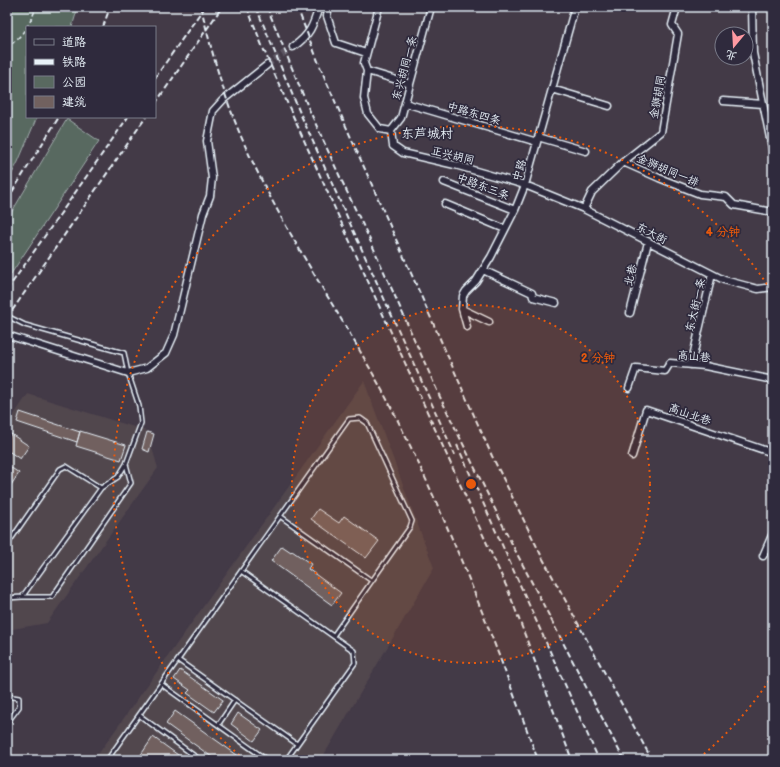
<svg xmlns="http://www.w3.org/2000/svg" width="780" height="767" font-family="'Balsamiq Sans','LXGW WenKai TC',sans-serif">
<rect width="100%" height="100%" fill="#433a47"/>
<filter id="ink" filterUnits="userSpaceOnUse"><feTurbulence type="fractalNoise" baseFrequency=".025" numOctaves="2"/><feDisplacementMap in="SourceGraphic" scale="8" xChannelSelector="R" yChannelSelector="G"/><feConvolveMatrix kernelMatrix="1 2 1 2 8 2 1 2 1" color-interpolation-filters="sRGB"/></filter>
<g filter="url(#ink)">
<!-- built -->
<path fill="#51464e" d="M364,381L434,568L321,760H94Z
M28,394L147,431L158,468L47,623L7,630V425Z"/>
<!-- green -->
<path fill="#596960" stroke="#a0adac" d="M7,7H78L72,27H27V117H37L18,162L7,183Z
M67,119L99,141L7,280V220Z"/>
<!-- building -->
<path fill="#71615f" stroke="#e8f1f8" d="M20,412L80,432L77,442L17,422Z
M80,431L126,445L121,460L76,446Z
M147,432L154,434L149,452L142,449Z
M11,434L29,446L20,459L7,450V440Z
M7,465L19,473L7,491Z
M318,509L339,523L344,516L379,541L366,558L311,519Z
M282,546L291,552L292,551L311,564L308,569L341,593L332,605L271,561Z
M180,670L223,700L214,712L187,693L190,690L174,679Z
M175,711L244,760H216L166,724Z
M238,713L262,730L254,741L231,724Z
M153,737L185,760H140L138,759Z"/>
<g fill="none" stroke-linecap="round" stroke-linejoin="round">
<!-- minor-tunnel -->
<path stroke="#5c5562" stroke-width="6" stroke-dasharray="6 3" stroke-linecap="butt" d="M267,65L293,47"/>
<!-- service casing -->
<g stroke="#e8f1f8" stroke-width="6">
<path id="service" d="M7,316L25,325L124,353L128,373L139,406L141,423L126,464L131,483L52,597H22L101,488L118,477L126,464
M280,516L372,581
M7,545L60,469L66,466L101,488
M241,571L354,651L355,663L286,760
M7,598L22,597
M178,660L297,744
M161,684L267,760
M7,696L19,698V707L7,723
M139,715L200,760
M218,725L235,700
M107,760L349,419L360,418L367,423L412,521L410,527L333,636"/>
</g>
<!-- minor casing -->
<g stroke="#e8f1f8" stroke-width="9">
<path id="minor" d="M329,7L327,16L336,43L366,53
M379,7L364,63L367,71L364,98L368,114L380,129L391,131
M752,7L753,53L773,153
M293,47C310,35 313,26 319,7
M367,71L410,84
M552,89L609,106
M723,101L763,104
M405,103L537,142
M391,131L393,146L403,153L455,165L525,185L584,209L724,280L758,289L773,287
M391,131L401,118L410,84L431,7
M538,137L586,151
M623,162L659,178L700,194L726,197L734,205L773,212
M444,182L515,210
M445,204L505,229
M584,209L592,192L623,162L661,132L678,34L672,25L677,7
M483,270L532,293L533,297L556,303
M462,309L489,322
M630,313L648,242
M467,327L462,309L463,296L466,291L476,281L491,257L515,210L525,185L575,7
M7,335L128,373L147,368L166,353L174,335L203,214L210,196L212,178L207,141L213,111L223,100L267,65
M691,365L712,274
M629,388L636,368L665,371L670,363L705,366L773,380
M632,456L646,410L773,453
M763,556L773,533"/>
</g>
<!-- path -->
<path stroke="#e8f1f8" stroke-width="1.5" stroke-dasharray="4 3" stroke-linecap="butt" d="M7,48C21,37 31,24 36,7"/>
<!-- service -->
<use href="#service" stroke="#2f2a3d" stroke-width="3"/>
<!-- minor -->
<use href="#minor" stroke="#2f2a3d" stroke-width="6"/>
<!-- rail -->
<path stroke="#e8f1f8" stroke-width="2" stroke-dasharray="6 3" stroke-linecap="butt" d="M201,7C211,50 223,93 240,134C281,230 343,315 391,407C449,521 494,640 538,760
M247,7L263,48L293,116L508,590L572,760
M256,7L300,113L455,455
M267,7L308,107L340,177L369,238L440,397L515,550L624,760
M297,7L321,69L352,140L492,456L543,559L652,760
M103,27L110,7
M155,78L203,9
M155,104L222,7
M7,200L59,117
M7,290L128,117
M7,318L146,117
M457,445L599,760"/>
</g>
</g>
<!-- distance rings -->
<circle cx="471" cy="484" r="179" fill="#e8590c" fill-opacity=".12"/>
<g fill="none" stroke="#e8590c" stroke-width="2" stroke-dasharray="2 4">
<circle cx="471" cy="484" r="179"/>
<path d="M772 676A357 357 0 0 1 698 759M244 759A357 357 0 1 1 772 292"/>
</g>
<g text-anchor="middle" stroke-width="3.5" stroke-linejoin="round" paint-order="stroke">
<!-- street labels -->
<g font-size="11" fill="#e8f1f8" stroke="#2f2a3d">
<text transform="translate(404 68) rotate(-75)" y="4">东兴胡同一条</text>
<text transform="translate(657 97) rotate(-80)" y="4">金狮胡同</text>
<text transform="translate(474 113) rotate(16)" y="4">中路东四条</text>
<text transform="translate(453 155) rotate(14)" y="4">正兴胡同</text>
<text transform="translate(519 170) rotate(-73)" y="4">中路</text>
<text transform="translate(668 170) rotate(23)" y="4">金狮胡同一排</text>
<text transform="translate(483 186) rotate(21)" y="4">中路东三条</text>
<text transform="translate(652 233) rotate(27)" y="4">东大街</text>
<text transform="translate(630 275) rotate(-76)" y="4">北巷</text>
<text transform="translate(695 305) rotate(-77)" y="4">东大街一条</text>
<text transform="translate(694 356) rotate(5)" y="4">高山巷</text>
<text transform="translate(690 414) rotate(19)" y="4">高山北巷</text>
</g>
<!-- quarter labels -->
<g font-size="13" fill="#e8f1f8" stroke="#2f2a3d">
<text x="427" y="138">东芦城村</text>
</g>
</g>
<circle cx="471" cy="484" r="6" fill="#e8590c" stroke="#2f2a3d" stroke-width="2"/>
<g font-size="12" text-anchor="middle" font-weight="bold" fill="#e8590c" stroke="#2f2a3d" stroke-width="3.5" stroke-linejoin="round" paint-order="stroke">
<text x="723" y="236">4 分钟</text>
<text x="598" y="362">2 分钟</text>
</g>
<!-- margin -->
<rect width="780" height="767" fill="none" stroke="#2f2a3d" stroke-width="24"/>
<rect x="12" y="12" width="756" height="743" fill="none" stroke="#e8f1f8" stroke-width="1.5" filter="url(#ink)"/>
<!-- legend -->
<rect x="26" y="26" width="130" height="92" fill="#2f2a3d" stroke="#797a88"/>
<rect x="34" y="39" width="20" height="6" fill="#2f2a3d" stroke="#797a88"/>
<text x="62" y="46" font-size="12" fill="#e8f1f8">道路</text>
<rect x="34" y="59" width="20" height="6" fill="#e8f1f8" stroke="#797a88"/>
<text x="62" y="66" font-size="12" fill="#e8f1f8">铁路</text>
<rect x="34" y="76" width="20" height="12" fill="#596960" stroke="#797a88"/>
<text x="62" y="86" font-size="12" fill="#e8f1f8">公园</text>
<rect x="34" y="96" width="20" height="12" fill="#71615f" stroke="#797a88"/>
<text x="62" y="106" font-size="12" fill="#e8f1f8">建筑</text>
<!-- north arrow -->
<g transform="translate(734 46) rotate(198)"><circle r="19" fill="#2f2a3d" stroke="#797a88"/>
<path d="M0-3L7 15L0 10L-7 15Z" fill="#ff9aa2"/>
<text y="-6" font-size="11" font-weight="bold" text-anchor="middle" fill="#e8f1f8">北</text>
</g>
</svg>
